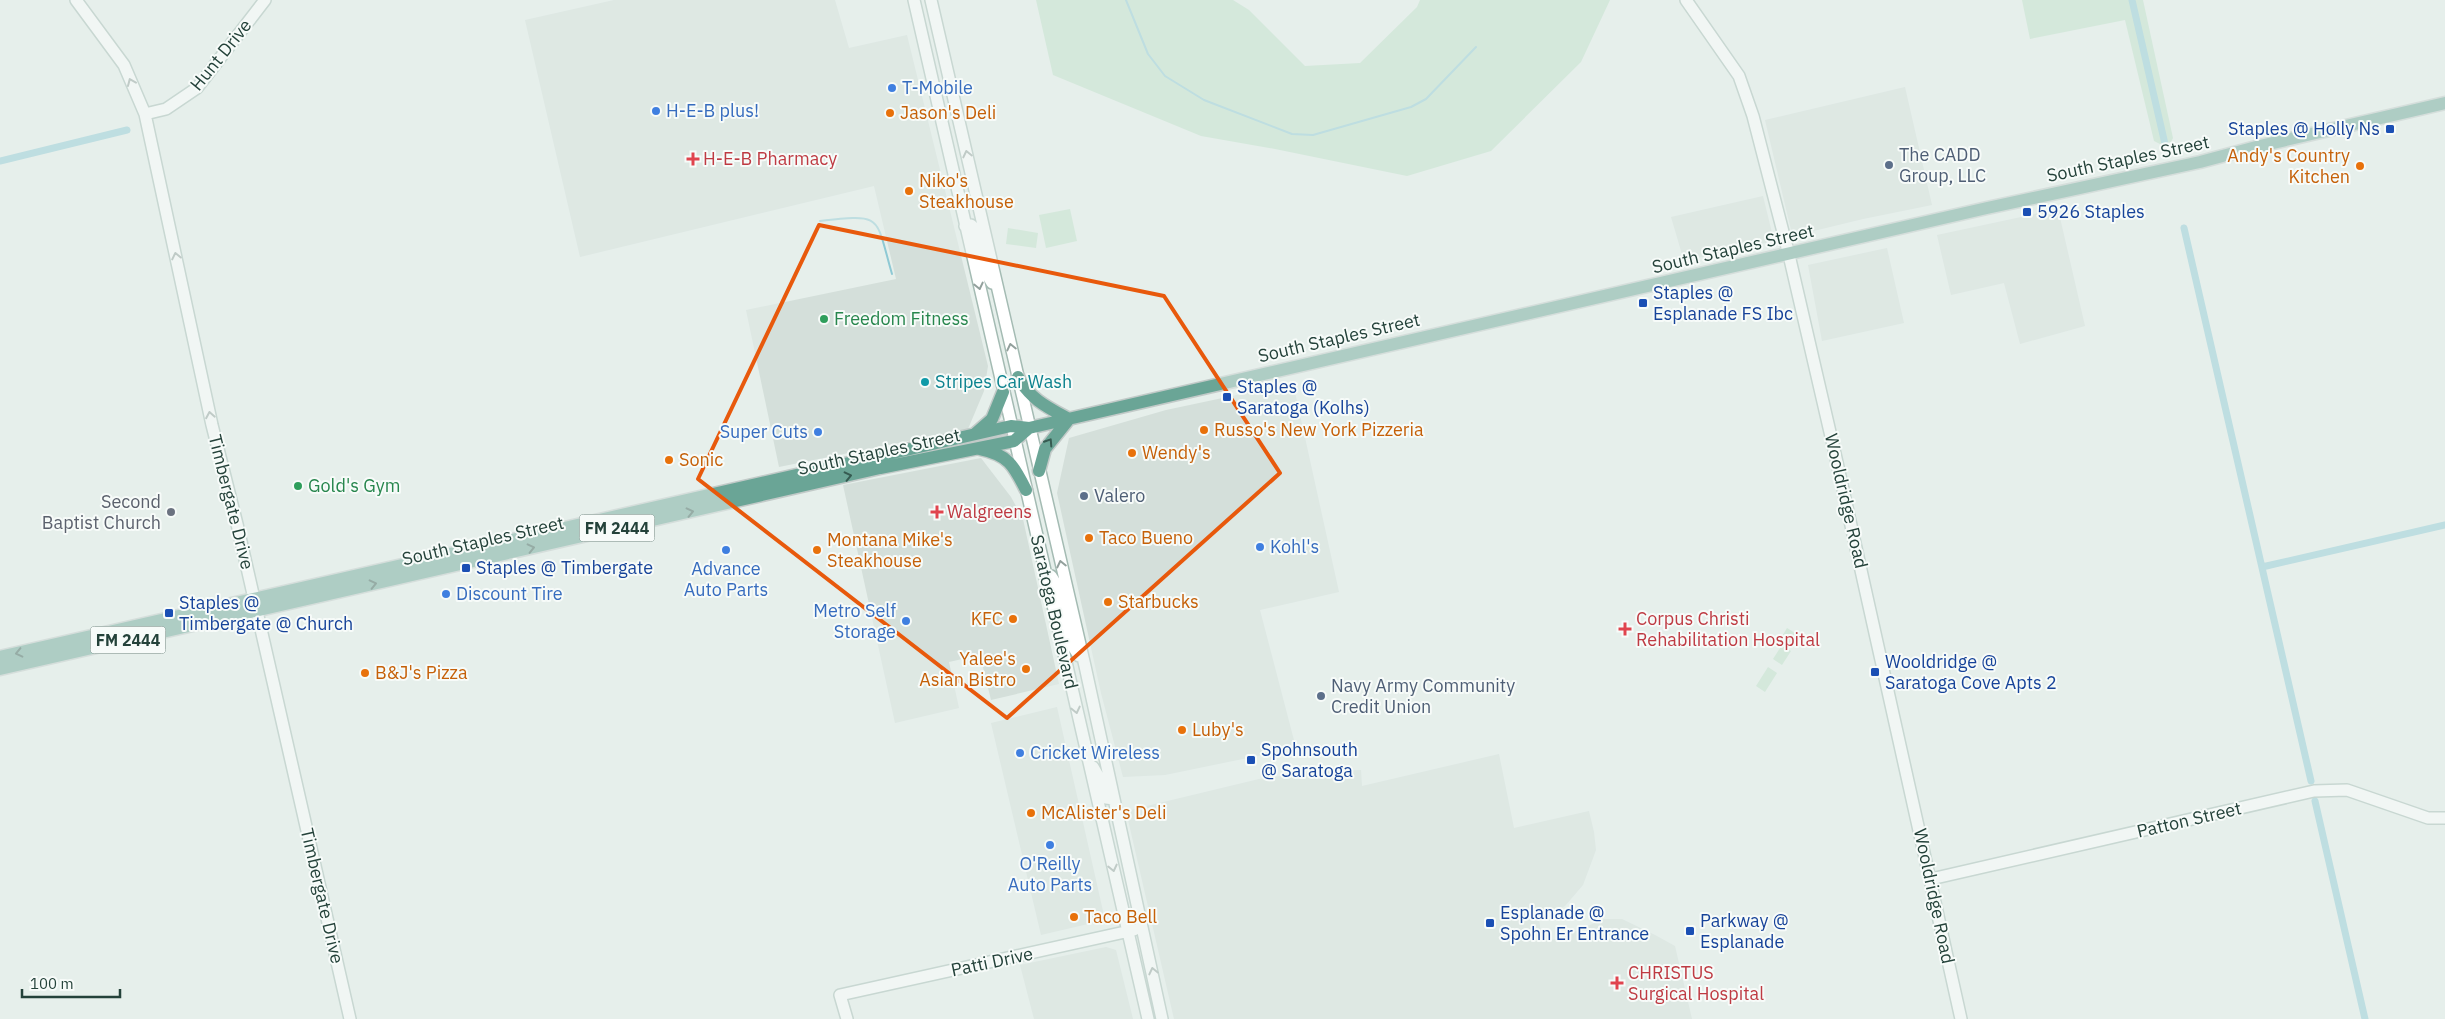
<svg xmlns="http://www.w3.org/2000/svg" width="2445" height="1019" font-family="'IBM Plex Sans',sans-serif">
<rect width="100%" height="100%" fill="#e6efeb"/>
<!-- built -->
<path fill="#d4dfda" d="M614,0H835L849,48L907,35L988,366L984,391L968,429L779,467L746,310L896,279L874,186L580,257L525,20Z
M1905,87L1932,205L1863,219L1797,235L1791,230L1765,120Z
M1763,196L1774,241L1684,261L1671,217Z
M2058,209L2085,326L2020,344L2004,283L1951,295L1937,235Z
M1887,248L1904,323L1822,341L1808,265Z
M1293,383L1339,592L1260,610L1296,748L1165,775L1123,777L1101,693L1057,493L1069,438L1166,410Z
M981,458L1011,497L1023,519L1059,684L991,700L980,655L949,662L959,708L895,723L843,485Z
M1057,707L1105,920L1041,935L991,723Z
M1499,754L1514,828L1589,811L1594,832L1596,850L1583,885L1565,906L1539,919L1542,941L1557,939L1604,919H1622L1655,935L1675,946L1692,1019H1174L1126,811L1259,779L1309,772L1361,770L1362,786Z
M1106,947L1116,950L1133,1019H1034L1020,965Z"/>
<!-- green -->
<path fill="#bfe0c8" d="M1036,0H1233L1249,10L1305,66L1360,63L1417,7L1420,0H1610L1581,62L1491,151L1407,176L1275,149L1201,136L1053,75Z
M2022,0H2143L2173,138L2171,142L2160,144L2154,141L2125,20L2030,39Z
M1070,209L1077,241L1046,248L1039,215Z
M1008,228L1038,233L1036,248L1006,244Z
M1787,628L1803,638L1796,648L1781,638Z
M1782,645L1791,651L1782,665L1773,659Z
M1768,667L1777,673L1765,692L1756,686Z"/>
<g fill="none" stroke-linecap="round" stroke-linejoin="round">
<!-- stream -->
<path stroke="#8ec9d4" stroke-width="2" d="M1126,0L1148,54L1165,76L1204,100L1292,134L1313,135L1411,107L1426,99L1476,47
M820,221C884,214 875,215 892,274"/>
<!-- canal -->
<path stroke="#8ec9d4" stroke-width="7" d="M2132,0L2165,144
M0,161L127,130
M2184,228L2311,781
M2262,567L2445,525
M2315,801L2365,1019"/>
<!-- secondary casing -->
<g stroke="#a4bbb3" stroke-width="14">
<path id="secondary" d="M76,0L124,65L145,114L212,425L237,524L350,1019
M914,0L1148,1019
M931,0L1085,666L1162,1019
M1686,0L1739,76L1753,116L1789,255L1836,458L1961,1019
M145,114L166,109L197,88L265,0
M965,226L971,225L976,230L985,271L992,283
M1045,577L1051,576L1056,584L1069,640L1079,656
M1093,767L1101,781L1106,798L1114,799
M1931,879L2314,791L2347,790L2428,818H2445
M847,1019L840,995L1134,930"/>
</g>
<!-- primary casing -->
<g stroke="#c2cac8" stroke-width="15">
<path id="primary" d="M1018,377C1030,399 1047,407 1069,419
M976,433L992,419L1003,392
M980,449C1009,455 1014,466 1026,490
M1039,471L1045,449L1069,419
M0,657L1011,426L1029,428L1987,208L2200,162L2260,146L2445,103
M0,669L880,468L1014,441L1029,428"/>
</g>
<!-- secondary -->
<use href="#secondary" stroke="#fff" stroke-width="11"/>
<!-- primary -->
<use href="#primary" stroke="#6aa596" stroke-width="12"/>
</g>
<!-- one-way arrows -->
<defs><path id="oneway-chevron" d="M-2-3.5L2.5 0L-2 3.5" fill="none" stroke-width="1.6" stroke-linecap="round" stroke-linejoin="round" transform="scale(1.25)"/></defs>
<g stroke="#92a09c">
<use href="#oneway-chevron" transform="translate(131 82) rotate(-113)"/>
<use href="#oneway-chevron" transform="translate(967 154) rotate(-103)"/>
<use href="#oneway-chevron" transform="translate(176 256) rotate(-102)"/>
<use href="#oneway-chevron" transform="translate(979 286) rotate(77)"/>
<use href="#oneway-chevron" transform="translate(1011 347) rotate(-103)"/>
<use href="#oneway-chevron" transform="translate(210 415) rotate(-100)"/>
<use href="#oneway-chevron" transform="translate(1061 564) rotate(-103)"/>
<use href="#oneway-chevron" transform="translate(1076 710) rotate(77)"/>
<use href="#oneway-chevron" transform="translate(1113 868) rotate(77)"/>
<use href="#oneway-chevron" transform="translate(1153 971) rotate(-103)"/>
</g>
<g stroke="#365b51">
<use href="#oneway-chevron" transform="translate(1049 442) rotate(-57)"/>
<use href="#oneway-chevron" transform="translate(848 476) rotate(-13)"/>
<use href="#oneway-chevron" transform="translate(690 512) rotate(-13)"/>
<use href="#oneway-chevron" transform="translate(531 548) rotate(-13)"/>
<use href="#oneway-chevron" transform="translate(373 584) rotate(-13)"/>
<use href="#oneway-chevron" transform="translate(19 653) rotate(167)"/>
</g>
<!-- marked area -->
<path d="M0 0H2445V1019H0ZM819,225L1164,296L1280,473L1007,718L698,479Z" fill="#e6efeb" fill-opacity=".55" fill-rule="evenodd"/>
<path fill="none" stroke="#e8590c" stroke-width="4" stroke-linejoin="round" d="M819,225L1164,296L1280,473L1007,718L698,479Z"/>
<!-- markers -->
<g fill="#3f7fe0" stroke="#f7fbf9" stroke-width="2">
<circle cx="892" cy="88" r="5"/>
<circle cx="656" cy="111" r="5"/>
<circle cx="818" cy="432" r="5"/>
<circle cx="1260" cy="547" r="5"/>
<circle cx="726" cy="550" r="5"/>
<circle cx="446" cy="594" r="5"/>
<circle cx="906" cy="621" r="5"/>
<circle cx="1020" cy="753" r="5"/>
<circle cx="1050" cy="845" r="5"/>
</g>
<g fill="#e8710a" stroke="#f7fbf9" stroke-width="2">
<circle cx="890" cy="113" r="5"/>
<circle cx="2360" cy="166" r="5"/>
<circle cx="909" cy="191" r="5"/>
<circle cx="1204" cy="430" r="5"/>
<circle cx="1132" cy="453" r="5"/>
<circle cx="669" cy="460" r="5"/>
<circle cx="1089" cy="538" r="5"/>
<circle cx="817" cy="550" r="5"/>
<circle cx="1108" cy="602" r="5"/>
<circle cx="1013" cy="619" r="5"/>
<circle cx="1026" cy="669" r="5"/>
<circle cx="365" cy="673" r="5"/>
<circle cx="1182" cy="730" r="5"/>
<circle cx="1031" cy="813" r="5"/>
<circle cx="1074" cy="917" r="5"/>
</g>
<g fill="#1a4fb4" stroke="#f7fbf9" stroke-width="2">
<rect x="2385" y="124" width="10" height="10" rx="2.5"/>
<rect x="2022" y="207" width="10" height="10" rx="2.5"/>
<rect x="1638" y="298" width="10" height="10" rx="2.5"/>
<rect x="1222" y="392" width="10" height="10" rx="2.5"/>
<rect x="461" y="563" width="10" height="10" rx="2.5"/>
<rect x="164" y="608" width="10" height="10" rx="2.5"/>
<rect x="1870" y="667" width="10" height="10" rx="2.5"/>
<rect x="1246" y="755" width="10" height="10" rx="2.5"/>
<rect x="1485" y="918" width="10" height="10" rx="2.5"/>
<rect x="1685" y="926" width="10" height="10" rx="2.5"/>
</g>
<g fill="#e0444e" stroke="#f7fbf9" stroke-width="2">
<path d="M690.5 151.5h5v5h5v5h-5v5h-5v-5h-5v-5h5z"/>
<path d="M934.5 504.5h5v5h5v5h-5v5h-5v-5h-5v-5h5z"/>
<path d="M1622.5 621.5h5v5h5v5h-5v5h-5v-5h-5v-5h5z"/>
<path d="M1614.5 975.5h5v5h5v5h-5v5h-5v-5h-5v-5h5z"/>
</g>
<g fill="#5c6f8a" stroke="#f7fbf9" stroke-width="2">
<circle cx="1889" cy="165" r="5"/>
<circle cx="1084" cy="496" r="5"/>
<circle cx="1321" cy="696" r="5"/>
</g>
<g fill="#2e9e5b" stroke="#f7fbf9" stroke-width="2">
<circle cx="824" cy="319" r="5"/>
<circle cx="298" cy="486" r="5"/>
</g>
<circle fill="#0f9aa8" stroke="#f7fbf9" stroke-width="2" cx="925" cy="382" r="5"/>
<circle fill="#6b7280" stroke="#f7fbf9" stroke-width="2" cx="171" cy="512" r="5"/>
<g text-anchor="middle" stroke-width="4" stroke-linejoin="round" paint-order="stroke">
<!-- shield labels -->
<g fill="#f7fbf9" stroke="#637a73" stroke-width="1">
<rect x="579.5" y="514.5" width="75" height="27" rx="4"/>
<rect x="90.5" y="626.5" width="75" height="27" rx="4"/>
</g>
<g font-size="16" font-weight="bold" fill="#24423a">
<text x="617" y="534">FM 2444</text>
<text x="128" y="646">FM 2444</text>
</g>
<!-- street labels -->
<g font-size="18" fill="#24423a" stroke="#f7fbf9">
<text transform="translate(221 55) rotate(-51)" y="6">Hunt Drive</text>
<text transform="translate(2128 159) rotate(-12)" y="6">South Staples Street</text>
<text transform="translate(1733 249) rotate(-13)" y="6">South Staples Street</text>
<text transform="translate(1339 338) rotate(-13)" y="6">South Staples Street</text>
<text transform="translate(879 452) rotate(-12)" y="6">South Staples Street</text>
<text transform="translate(1846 501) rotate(77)" y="6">Wooldridge Road</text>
<text transform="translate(231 502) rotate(76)" y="6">Timbergate Drive</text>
<text transform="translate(483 541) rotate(-13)" y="6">South Staples Street</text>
<text transform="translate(1054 612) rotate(77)" y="6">Saratoga Boulevard</text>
<text transform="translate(2189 820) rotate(-13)" y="6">Patton Street</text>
<text transform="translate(322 896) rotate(77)" y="6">Timbergate Drive</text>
<text transform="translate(1934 896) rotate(78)" y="6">Wooldridge Road</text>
<text transform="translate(992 962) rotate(-12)" y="6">Patti Drive</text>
</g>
<!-- shop labels -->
<g font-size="18" fill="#366cbe" stroke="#f7fbf9" text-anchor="start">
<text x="902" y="94">T-Mobile</text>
<text x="666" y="117">H-E-B plus!</text>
<text x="808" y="438" text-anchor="end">Super Cuts</text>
<text x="1270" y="553">Kohl's</text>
<text x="726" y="575" text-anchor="middle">Advance<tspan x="726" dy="21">Auto Parts</tspan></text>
<text x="456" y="600">Discount Tire</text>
<text x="896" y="617" text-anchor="end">Metro Self<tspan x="896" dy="21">Storage</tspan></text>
<text x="1030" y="759">Cricket Wireless</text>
<text x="1050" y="870" text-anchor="middle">O'Reilly<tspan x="1050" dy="21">Auto Parts</tspan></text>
</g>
<!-- food labels -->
<g font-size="18" fill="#c56008" stroke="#f7fbf9" text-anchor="start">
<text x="900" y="119">Jason's Deli</text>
<text x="2350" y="162" text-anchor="end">Andy's Country<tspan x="2350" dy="21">Kitchen</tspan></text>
<text x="919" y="187">Niko's<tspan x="919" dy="21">Steakhouse</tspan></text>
<text x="1214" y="436">Russo's New York Pizzeria</text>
<text x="1142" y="459">Wendy's</text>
<text x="679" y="466">Sonic</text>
<text x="1099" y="544">Taco Bueno</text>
<text x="827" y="546">Montana Mike's<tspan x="827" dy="21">Steakhouse</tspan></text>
<text x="1118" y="608">Starbucks</text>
<text x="1003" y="625" text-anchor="end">KFC</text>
<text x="1016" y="665" text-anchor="end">Yalee's<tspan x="1016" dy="21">Asian Bistro</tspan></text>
<text x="375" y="679">B&amp;J's Pizza</text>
<text x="1192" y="736">Luby's</text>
<text x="1041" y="819">McAlister's Deli</text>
<text x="1084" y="923">Taco Bell</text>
</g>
<!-- transit labels -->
<g font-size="18" fill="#164399" stroke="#f7fbf9" text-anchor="start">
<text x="2380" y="135" text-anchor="end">Staples @ Holly Ns</text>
<text x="2037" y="218">5926 Staples</text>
<text x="1653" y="299">Staples @<tspan x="1653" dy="21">Esplanade FS Ibc</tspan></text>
<text x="1237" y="393">Staples @<tspan x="1237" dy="21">Saratoga (Kolhs)</tspan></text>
<text x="476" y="574">Staples @ Timbergate</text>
<text x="179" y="609">Staples @<tspan x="179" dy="21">Timbergate @ Church</tspan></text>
<text x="1885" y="668">Wooldridge @<tspan x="1885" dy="21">Saratoga Cove Apts 2</tspan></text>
<text x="1261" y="756">Spohnsouth<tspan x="1261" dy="21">@ Saratoga</tspan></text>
<text x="1500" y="919">Esplanade @<tspan x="1500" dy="21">Spohn Er Entrance</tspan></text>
<text x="1700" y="927">Parkway @<tspan x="1700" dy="21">Esplanade</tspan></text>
</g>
<!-- service labels -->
<g font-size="18" fill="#4e5e75" stroke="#f7fbf9" text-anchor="start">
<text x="1899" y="161">The CADD<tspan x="1899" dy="21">Group, LLC</tspan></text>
<text x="1094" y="502">Valero</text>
<text x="1331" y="692">Navy Army Community<tspan x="1331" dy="21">Credit Union</tspan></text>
</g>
<!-- health labels -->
<g font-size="18" fill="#be3a42" stroke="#f7fbf9" text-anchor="start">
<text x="703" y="165">H-E-B Pharmacy</text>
<text x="947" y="518">Walgreens</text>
<text x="1636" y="625">Corpus Christi<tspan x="1636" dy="21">Rehabilitation Hospital</tspan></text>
<text x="1628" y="979">CHRISTUS<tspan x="1628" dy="21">Surgical Hospital</tspan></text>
</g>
<!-- leisure labels -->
<g font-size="18" fill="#27864d" stroke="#f7fbf9" text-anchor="start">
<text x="834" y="325">Freedom Fitness</text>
<text x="308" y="492">Gold's Gym</text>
</g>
<!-- culture labels -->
<g font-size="18" fill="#0d838f" stroke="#f7fbf9" text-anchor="start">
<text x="935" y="388">Stripes Car Wash</text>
</g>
<!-- worship labels -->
<g font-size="18" fill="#5b616d" stroke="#f7fbf9" text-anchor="end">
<text x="161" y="508">Second<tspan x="161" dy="21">Baptist Church</tspan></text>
</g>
</g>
<!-- scale -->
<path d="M22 989v8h98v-8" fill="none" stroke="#24423a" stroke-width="2.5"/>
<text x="30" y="989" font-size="15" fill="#24423a" stroke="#f7fbf9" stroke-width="4" paint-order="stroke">100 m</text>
</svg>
